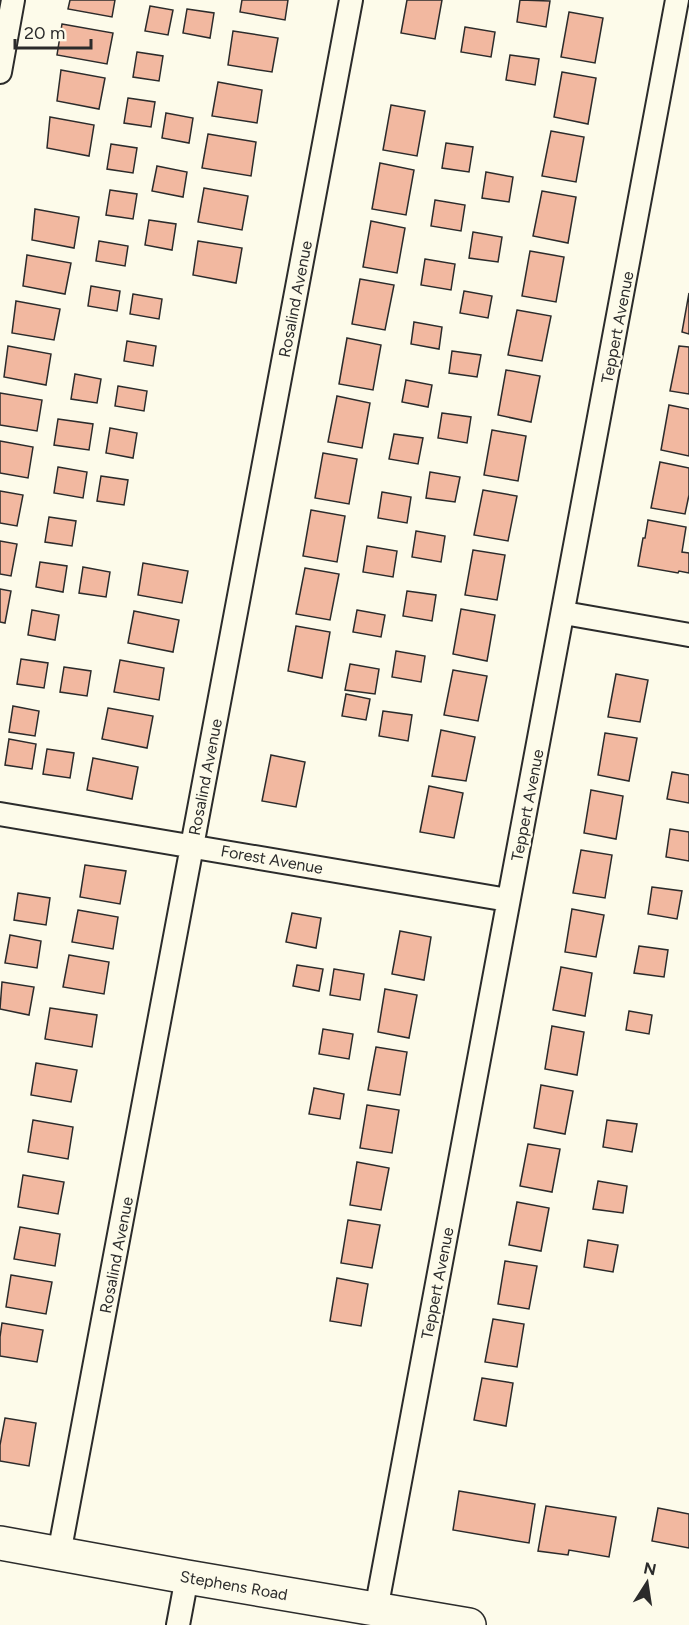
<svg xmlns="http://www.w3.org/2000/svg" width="689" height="1625" font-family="Figtree,sans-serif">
<rect width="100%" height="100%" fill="#fdfbea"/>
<!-- building -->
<path fill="#f2b8a0" stroke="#2b2b2b" stroke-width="1.5" d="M70,0H115L112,17L68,9Z
M242,0H288L285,20L240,12Z
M407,0H442L435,39L401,33Z
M520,0L550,1L546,27L517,22Z
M150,6L173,10L168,35L145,31Z
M187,9L214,13L210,38L183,33Z
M569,12L603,18L595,63L561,57Z
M62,24L113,33L107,64L57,55Z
M465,27L495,32L491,57L461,52Z
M233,31L278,38L272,72L228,65Z
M137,52L163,56L159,81L133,77Z
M510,55L539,59L535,85L506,80Z
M61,70L105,78L99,109L57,101Z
M562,72L596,78L588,124L554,117Z
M218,82L262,90L257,123L212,116Z
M128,98L155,102L151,127L124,123Z
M391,105L425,111L417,156L383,150Z
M166,113L193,118L189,143L162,138Z
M50,117L94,125L89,156L47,148Z
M551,131L584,137L576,182L542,176Z
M208,134L256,142L251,176L202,168Z
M446,143L473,147L469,172L442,168Z
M111,144L137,148L133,173L107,169Z
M380,163L414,170L406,215L372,209Z
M157,166L187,172L183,197L152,191Z
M486,172L513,177L509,202L482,198Z
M204,188L248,196L242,230L198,222Z
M110,190L137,194L133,219L106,215Z
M542,191L576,197L568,243L533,236Z
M435,200L465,205L461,231L431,226Z
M35,209L79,217L74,248L32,240Z
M149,220L176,224L172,250L145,245Z
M371,221L405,228L397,273L363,267Z
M473,232L502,237L498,262L469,258Z
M99,241L128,246L125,266L96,261Z
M198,241L242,248L236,283L193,275Z
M530,251L564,257L556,302L522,296Z
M27,255L71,263L65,294L23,286Z
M425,259L455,264L451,290L421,285Z
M360,279L394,285L385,330L352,324Z
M91,286L120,291L117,311L88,306Z
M464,291L492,296L488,318L460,313Z
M689,293V334L682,332Z
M133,294L162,299L159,319L130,314Z
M16,301L60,309L54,340L12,333Z
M517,310L551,316L542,361L508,355Z
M414,322L442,327L439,349L411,344Z
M347,338L381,345L373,390L339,384Z
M127,341L156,346L153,366L124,361Z
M8,346L51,354L46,385L4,377Z
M679,346L689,347V394L670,391Z
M452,351L481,355L477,377L449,373Z
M506,370L540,376L531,422L498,415Z
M75,374L101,379L97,403L71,399Z
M406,380L432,385L428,407L402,402Z
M118,386L147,391L144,411L115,406Z
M0,393L42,400L37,431L0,425Z
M337,396L370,403L362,448L328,442Z
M669,405L689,409V456L661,450Z
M442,413L471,417L467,443L438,438Z
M58,419L93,424L89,450L54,445Z
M110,428L137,433L133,458L106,453Z
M492,430L526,436L518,481L484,475Z
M394,434L423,438L418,464L389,459Z
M0,441L33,447L28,478L0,473Z
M323,453L357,459L349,504L315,498Z
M660,462L689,468V495L685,514L651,508Z
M58,467L87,472L83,498L54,493Z
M430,472L460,477L455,502L426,498Z
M101,476L128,480L124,505L97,501Z
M483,490L517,496L508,541L474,535Z
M0,491L23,495L17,526L0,523Z
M382,492L411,497L407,523L378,518Z
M311,510L345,516L337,562L303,556Z
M49,517L76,521L72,546L45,542Z
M648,520L686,527L682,552L689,553V573L679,571L678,573L638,566L643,538H645Z
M416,531L445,536L441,562L412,557Z
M0,541L17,544L11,576L0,574Z
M367,546L397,551L393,577L363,572Z
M473,550L505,555L497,600L465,595Z
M40,562L67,566L63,592L36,587Z
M143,563L188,571L182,603L138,595Z
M83,567L110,572L106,597L79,593Z
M305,568L339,574L330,620L296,614Z
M0,589L11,591L5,623L0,622Z
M407,591L436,595L432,621L403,616Z
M461,609L495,615L487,661L453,654Z
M32,610L59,615L55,640L28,635Z
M357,610L385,615L381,637L353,632Z
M134,611L179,620L173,652L128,643Z
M296,626L330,632L322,678L288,671Z
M396,651L425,656L421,682L392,677Z
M21,659L48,663L44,688L17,684Z
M120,660L164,668L159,700L114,692Z
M350,664L379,669L375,694L345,690Z
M64,667L91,671L87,696L60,692Z
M453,670L487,676L478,721L444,715Z
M616,674L648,680L640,722L608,717Z
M346,694L370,699L366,720L342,716Z
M13,706L39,711L35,736L9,732Z
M108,708L153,716L147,748L102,739Z
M383,711L412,715L408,741L379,736Z
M441,730L475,737L466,781L432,776Z
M605,733L637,738L629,781L598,775Z
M9,739L36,744L32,769L5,765Z
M47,749L74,753L70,778L43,774Z
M271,755L305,762L296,807L262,801Z
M93,758L138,767L132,799L87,790Z
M672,772L689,775V803L667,799Z
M429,786L463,793L454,838L420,832Z
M591,790L623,796L616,839L584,833Z
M670,829L689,832V861L666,857Z
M581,850L612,855L605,898L573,893Z
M85,865L126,871L120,904L80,897Z
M652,887L682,891L677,919L648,914Z
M18,893L50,898L46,925L14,920Z
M572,909L604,915L596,957L565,952Z
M78,910L118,917L113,949L72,942Z
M292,913L321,918L316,948L286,942Z
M400,931L431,937L424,980L392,974Z
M10,935L41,941L37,968L5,963Z
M639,946L668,950L664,977L634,973Z
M69,955L109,962L104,994L63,987Z
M297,965L323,969L319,991L293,986Z
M561,967L592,973L585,1016L553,1010Z
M334,969L364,974L360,1000L330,995Z
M2,982L34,987L29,1015L0,1009Z
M385,989L417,995L409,1038L378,1032Z
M50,1008L97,1015L92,1047L45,1039Z
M629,1011L652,1015L649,1034L626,1030Z
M552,1026L584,1032L577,1075L545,1069Z
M323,1029L353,1034L349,1059L319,1054Z
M376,1047L407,1052L400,1095L368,1090Z
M36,1063L77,1070L71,1102L31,1095Z
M541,1085L573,1091L565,1134L534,1128Z
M314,1088L344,1094L340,1119L309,1114Z
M367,1105L399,1110L392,1153L360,1148Z
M33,1120L73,1127L68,1159L28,1152Z
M607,1120L637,1124L632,1152L603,1147Z
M528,1144L560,1149L552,1192L520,1186Z
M357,1162L389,1168L381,1210L350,1205Z
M23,1175L64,1182L58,1214L18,1207Z
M598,1181L627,1186L623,1213L593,1209Z
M517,1202L549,1208L541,1251L509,1245Z
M348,1220L380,1225L372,1268L341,1263Z
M20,1227L60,1234L55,1266L14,1259Z
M588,1240L618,1245L613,1272L584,1267Z
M505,1261L537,1266L529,1309L498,1304Z
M11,1275L52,1282L46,1314L6,1307Z
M337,1278L368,1284L361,1326L330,1321Z
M493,1319L524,1324L517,1367L485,1362Z
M2,1323L43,1330L37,1362L0,1356V1337Z
M482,1378L513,1383L506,1426L474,1420Z
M5,1418L36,1423L29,1466L0,1461V1445Z
M459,1491L535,1504L529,1543L453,1530Z
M546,1506L616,1517L609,1557L569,1550L568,1555L538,1551Z
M658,1508L689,1514V1548L652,1541Z"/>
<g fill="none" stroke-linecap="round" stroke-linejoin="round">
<!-- street casing -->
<g stroke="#2b2b2b" stroke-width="26">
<path id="street" d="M0,72L13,0
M564,613L689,635
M0,814L508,900
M59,1554L351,0
M376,1610L677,0
M178,1625L187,1577"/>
</g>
<!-- secondary casing -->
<g stroke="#2b2b2b" stroke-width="36">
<path id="secondary" d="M0,1543L187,1577L469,1625"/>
</g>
<!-- street -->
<use href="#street" stroke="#fdfbea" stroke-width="22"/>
<!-- secondary -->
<use href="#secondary" stroke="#fdfbea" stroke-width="33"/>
</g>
<g text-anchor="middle" stroke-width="4.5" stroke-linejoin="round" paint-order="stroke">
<!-- street labels -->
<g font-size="16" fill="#2b2b2b" stroke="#fdfbea">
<text transform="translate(295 299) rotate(-79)" y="6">Rosalind Avenue</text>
<text transform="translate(617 327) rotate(-79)" y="6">Teppert Avenue</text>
<text transform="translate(205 777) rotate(-79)" y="6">Rosalind Avenue</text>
<text transform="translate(527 805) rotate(-79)" y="6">Teppert Avenue</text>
<text transform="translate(272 859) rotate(10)" y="6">Forest Avenue</text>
<text transform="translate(116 1255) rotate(-79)" y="6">Rosalind Avenue</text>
<text transform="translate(437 1283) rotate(-79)" y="6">Teppert Avenue</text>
<text transform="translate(234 1585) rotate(10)" y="6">Stephens Road</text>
</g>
</g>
<!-- north arrow -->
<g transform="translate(647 1583) rotate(12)" stroke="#fdfbea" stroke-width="4.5" paint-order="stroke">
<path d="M0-4.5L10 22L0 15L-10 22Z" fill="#2b2b2b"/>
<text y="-9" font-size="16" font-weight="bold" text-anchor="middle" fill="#2b2b2b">N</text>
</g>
<!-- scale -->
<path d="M15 39v9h76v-9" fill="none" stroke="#2b2b2b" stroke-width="3"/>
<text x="24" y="39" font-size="18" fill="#2b2b2b" stroke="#fdfbea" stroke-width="4.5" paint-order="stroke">20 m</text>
</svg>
